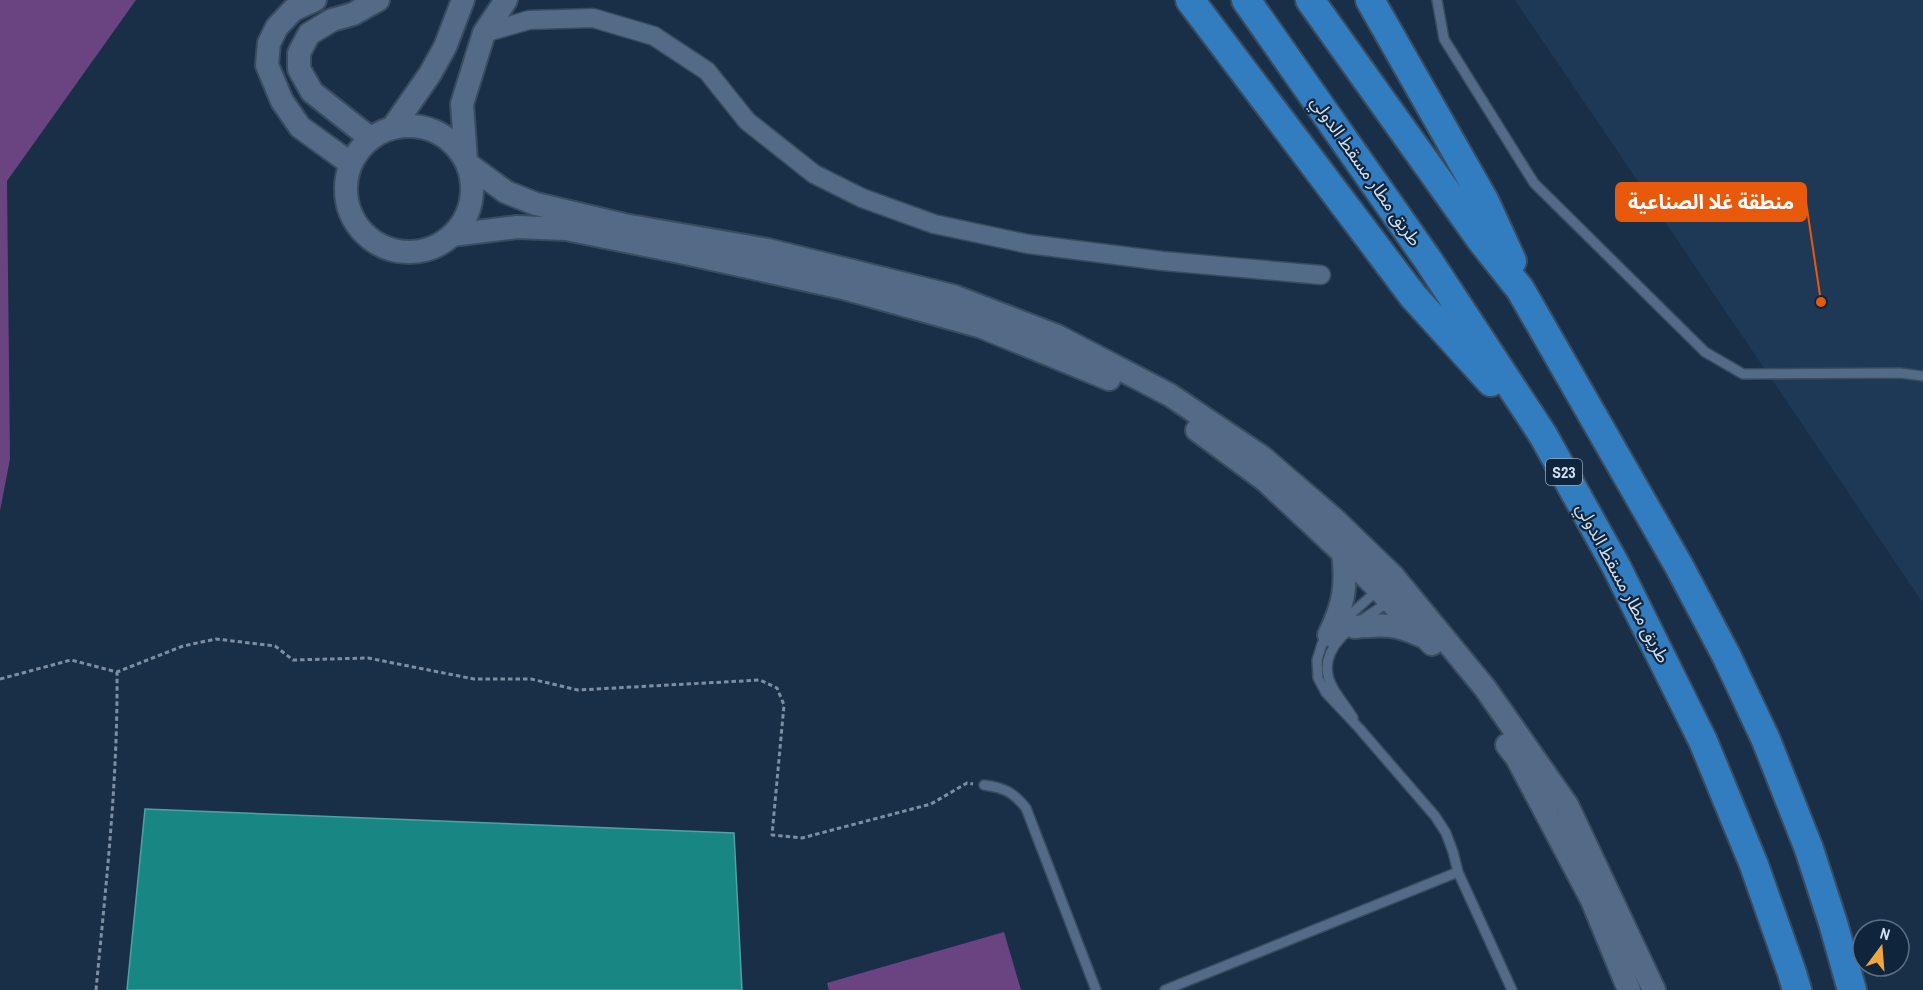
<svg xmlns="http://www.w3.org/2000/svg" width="1923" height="990" font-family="'Archivo Narrow','Noto Sans Arabic',sans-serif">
<rect width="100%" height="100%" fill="#192f47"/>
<!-- built -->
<path fill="#1d3956" d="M1515,0H1923V603Z"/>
<!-- green -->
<path fill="#694480" d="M0,0H136L7,181L10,459L0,511Z
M1004,932L1021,990H829L827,983Z"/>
<!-- water -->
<path fill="#188784" stroke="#50a1a4" stroke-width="1.5" d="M145,809L734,833L742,990H127Z"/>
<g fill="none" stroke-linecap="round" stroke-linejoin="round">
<!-- service casing -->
<g stroke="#394b5f" stroke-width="12">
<path id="service" d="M1437,0L1444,39L1534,183L1705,352L1743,374L1900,373L1923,376
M1342,622L1379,589
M1328,636L1322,644L1317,660L1318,678L1326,693L1359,728L1435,816L1446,833L1453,852L1458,872L1512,990
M1353,718C1346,705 1333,693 1329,679C1317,642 1366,618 1390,601
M984,785C1005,788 1013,792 1026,808L1096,990
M1165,990L1458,872"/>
</g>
<!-- minor casing -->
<g stroke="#394b5f" stroke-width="21">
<path id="minor" d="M484,33L529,20L593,18L654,36L707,71L747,121L814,174L862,198L934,224L1028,244L1163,261L1321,275"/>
</g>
<!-- tertiary casing -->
<g stroke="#394b5f" stroke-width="26">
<path id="tertiary" d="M315,0L293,10L277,27L269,43L267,65L282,101L300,127L350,163
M346 189a63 63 0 1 1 126 0a63 63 0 1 1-126 0Z
M393,127L430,74L445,47L463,0
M370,138L312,92L299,69V53L309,34L332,20L353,14L378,0
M466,160L462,104L484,33L506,0
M469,165L506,192L536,204L624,225L768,250L953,296L1057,336L1170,395L1262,457L1333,518L1393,576L1485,688L1567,805L1654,990
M452,235L517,227L566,229L680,252L843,288L982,327L1109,379
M1197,430L1266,481L1343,553L1432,644
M1354,627C1383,624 1396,624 1422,636
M1329,635C1344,605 1347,585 1343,553
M1507,745L1517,758L1592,900L1629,990"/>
</g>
<!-- primary casing -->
<g stroke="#394b5f" stroke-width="32">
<path id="primary" d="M1190,0L1413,296L1491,382
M1246,0L1428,260L1543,435L1616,566L1703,741L1754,865L1792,973L1797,990
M1310,0L1481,240L1520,289L1679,566L1727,657L1766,740L1809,849L1833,923L1852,990
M1370,0L1485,202L1512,261"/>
</g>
<!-- path -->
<path stroke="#7d8ea2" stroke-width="3" stroke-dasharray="4.5 3" stroke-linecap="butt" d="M0,679L71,660L117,672L183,646L216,639L275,646L293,660L368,658L474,679H531L578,690L760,680L777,688L784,705L772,835L802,838L931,804L967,783L973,784
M96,990C106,884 118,779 117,672"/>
<!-- service -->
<use href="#service" stroke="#536b86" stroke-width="9"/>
<!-- minor -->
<use href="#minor" stroke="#536b86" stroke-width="18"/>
<!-- tertiary -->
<use href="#tertiary" stroke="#536b86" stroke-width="22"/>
<!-- primary -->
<use href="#primary" stroke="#327cc0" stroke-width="28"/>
</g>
<g text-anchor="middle" stroke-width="4.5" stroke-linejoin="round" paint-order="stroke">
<!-- shield labels -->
<rect fill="#0f253c" stroke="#98a7b9" stroke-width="1.5" x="1546" y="459" width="36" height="26" rx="4.5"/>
<g font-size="16" font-weight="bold" fill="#d2dfef">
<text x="1564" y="478">S23</text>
</g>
<!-- street labels -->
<g font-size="18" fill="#d2dfef" stroke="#0f253c">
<text transform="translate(1366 171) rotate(55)" y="6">طريق مطار مسقط الدولي</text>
<text transform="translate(1623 583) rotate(62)" y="6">طريق مطار مسقط الدولي</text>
</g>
</g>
<!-- callouts -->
<path fill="none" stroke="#e8590c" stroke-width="2" d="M1821 302L1806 202"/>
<circle fill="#e8590c" stroke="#0f253c" stroke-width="2" cx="1821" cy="302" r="6"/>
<rect fill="#e8590c" stroke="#e8590c" stroke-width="2" x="1616" y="183" width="190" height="38" rx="6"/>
<g font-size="20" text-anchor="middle" font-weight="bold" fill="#fff">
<text x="1711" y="209">منطقة غلا الصناعية</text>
</g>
<!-- north arrow -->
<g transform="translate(1881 948) rotate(16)"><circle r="28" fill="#0f253c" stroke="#5d6f84" stroke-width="1.5"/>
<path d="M0-4.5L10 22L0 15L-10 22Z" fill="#f0a63f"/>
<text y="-9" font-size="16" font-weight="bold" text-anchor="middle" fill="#d2dfef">N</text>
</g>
</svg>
